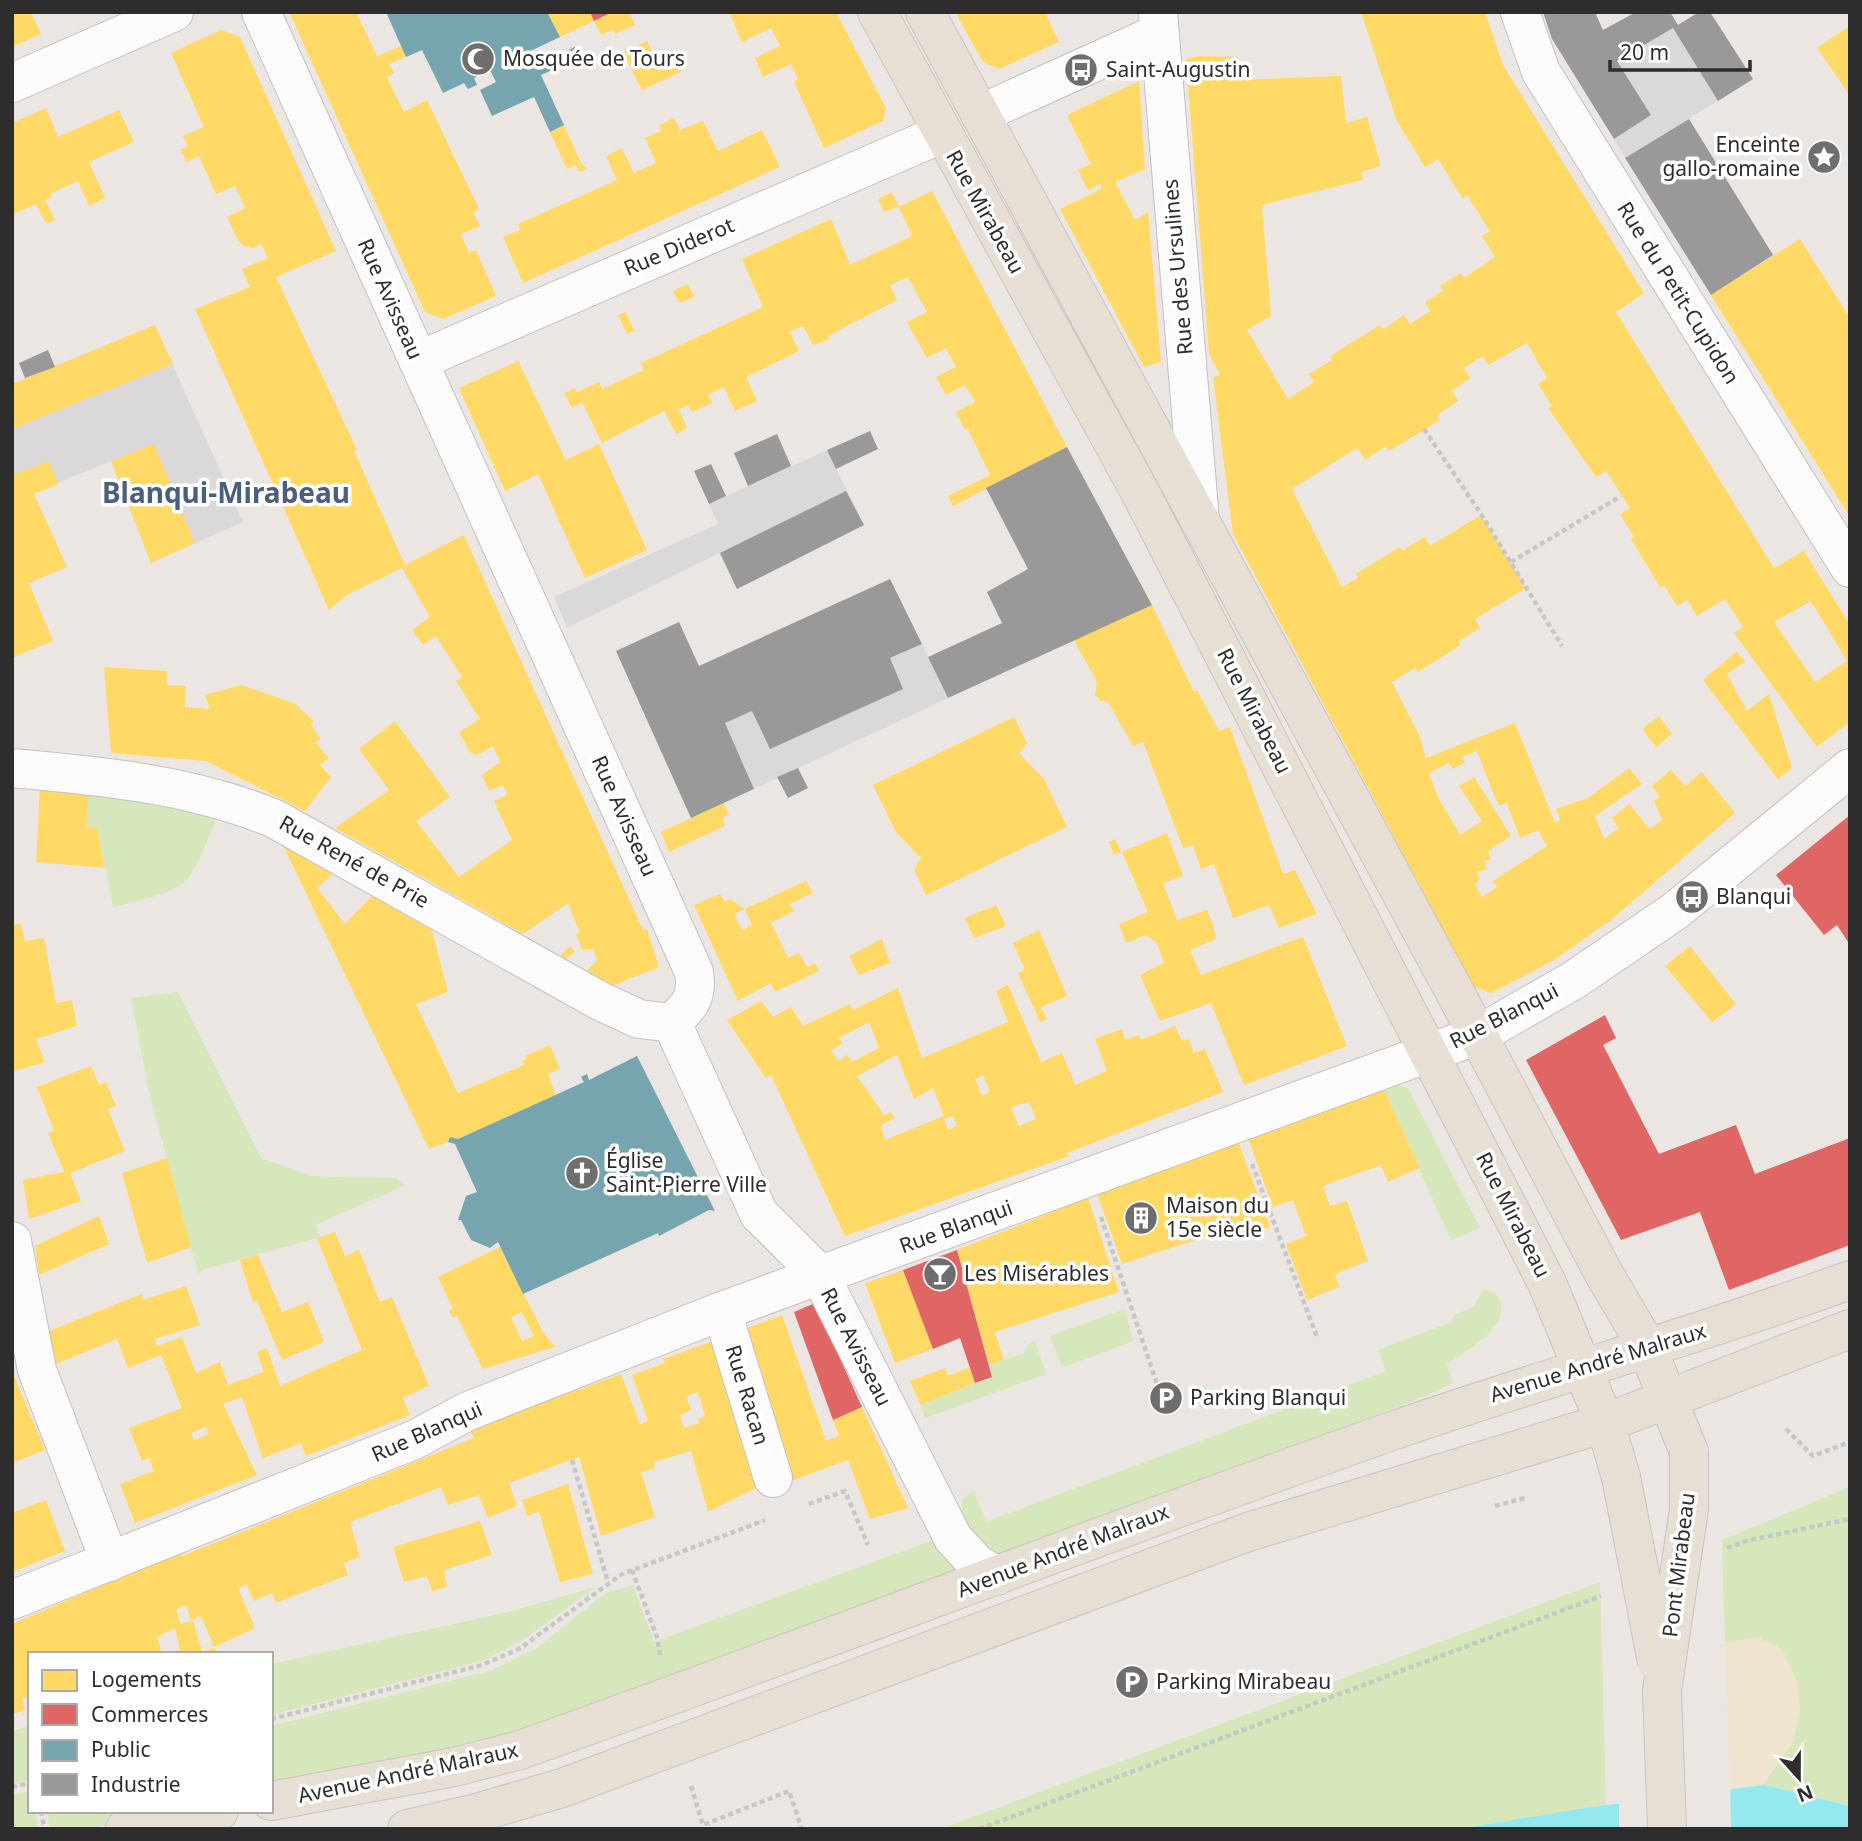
<svg xmlns="http://www.w3.org/2000/svg" width="1862" height="1841" font-family="'Noto Sans',sans-serif">
<rect width="100%" height="100%" fill="#ece6e2"/>
<!-- industrial -->
<path fill="#dbd8da" d="M1636,12H1670L1678,25L1699,12H1710L1753,79L1625,158L1614,139L1651,115L1617,61L1603,30Z
M155,325L243,522L151,563L111,461L12,502V384Z
M827,450L864,525L737,589L719,553L567,628L554,597L718,524L709,504Z
M922,644L948,698L754,789L725,723L887,650L891,658Z"/>
<!-- green -->
<path fill="#d5e7bb" d="M89,792L218,814C188,890 192,888 113,907L97,828L87,827Z
M178,992L261,1158L311,1176L395,1178L406,1185L315,1225L320,1237L202,1270L198,1274L149,1092L131,998Z
M1392,1083L1408,1088L1480,1228L1451,1240L1382,1086Z
M1483,1290L1494,1292C1521,1321 1467,1351 1447,1364L1453,1383L1426,1396L1007,1555L994,1554L961,1520L962,1500L973,1490L986,1522L1386,1371L1378,1350L1452,1322L1454,1315L1473,1307Z
M1125,1309L1133,1341L1062,1368L1050,1336Z
M1035,1341L1046,1374L925,1418L921,1405L992,1377L989,1364L1024,1353L1029,1343Z
M1850,1487V1806L1763,1785L1794,1740L1760,1638L1725,1642L1722,1547V1540Z
M936,1539L956,1569L950,1574L511,1739L271,1794V1726L492,1670L537,1648L605,1593L633,1585L654,1642Z
M1600,1582L1606,1805L1459,1829H941Z
M596,1587L527,1637L485,1660L271,1715V1664L508,1612Z
M30,1726V1780L12,1784V1731Z
M30,1791V1811H35L38,1829H12V1795Z
M46,1811H179L85,1829H50Z"/>
<!-- sand -->
<path fill="#f0e4d0" d="M1760,1638L1782,1649L1798,1682L1800,1707L1794,1740L1763,1785L1730,1788L1725,1642Z"/>
<!-- water -->
<path fill="#95e8ee" d="M1763,1785L1850,1806V1829H1459L1585,1808Z"/>
<!-- pier -->
<path fill="#ece6e2" d="M1730,1784L1731,1829H1619V1800Z"/>
<!-- homes -->
<path fill="#ffd966" fill-rule="evenodd" d="M12,12H31L41,34L12,47Z
M292,12H356L377,56L401,46L406,57L389,64L394,73L387,77L404,112L427,100L479,209L473,212L480,226L461,234L469,253L476,250L496,296L443,319L425,312L291,16Z
M547,12H590L594,21L612,12H629L635,25L615,34L613,30L601,35L594,21L560,37Z
M729,12H836L886,108L883,121L824,148L794,82L798,79L791,64L763,77L755,58L780,46L771,28L742,42Z
M955,12H1045L1059,42L999,69L983,62Z
M1361,12H1485L1503,65L1644,293L1616,312L1774,568L1804,551L1850,625V722L1817,747L1734,633L1743,627L1725,599L1697,616L1687,600L1677,606L1664,585L1661,588L1631,539L1634,537L1620,514L1630,508L1606,471L1596,477L1548,408L1552,406L1538,384L1547,378L1527,343L1488,365L1483,356L1464,368L1470,378L1452,391L1458,401L1437,415L1440,420L1389,451L1386,446L1365,460L1357,448L1292,489L1342,587L1358,578L1356,574L1400,547L1403,550L1425,537L1430,546L1481,515L1526,588L1475,619L1480,628L1459,641L1461,645L1418,672L1415,668L1392,682L1419,735L1426,758L1515,723L1555,823L1560,820L1556,809L1588,798L1629,768L1642,784L1595,816L1604,839L1619,828L1612,818L1629,804L1650,829L1662,820L1654,801L1660,797L1652,786L1671,770L1685,786L1702,772L1735,813L1611,920L1553,961L1491,993L1474,987L1233,534L1213,378L1220,374L1209,354L1186,59L1198,56L1238,57L1239,80L1341,76L1346,123L1367,117L1381,166L1361,172L1363,180L1262,205L1271,316L1247,330L1288,399L1314,382L1309,374L1332,360L1330,356L1380,325L1384,329L1404,315L1410,324L1430,311L1425,302L1443,291L1440,286L1461,273L1464,278L1495,257L1482,236L1490,231L1467,195L1463,199L1438,159L1425,167L1397,121ZM1811,601L1847,661L1815,682L1774,622ZM1477,751L1496,800L1500,806L1507,803L1520,838L1538,830L1547,846L1493,881L1497,887L1482,897L1475,884L1480,879L1477,872L1487,869L1484,862L1491,859L1488,851L1511,836L1474,777L1459,786L1482,821L1460,835L1438,797L1429,773L1449,763L1453,769L1465,762L1462,757Z
M1850,26V96L1817,48Z
M221,30L240,37L336,251L276,277L357,450L354,451L405,565L464,535L643,930L647,929L659,967L612,986L587,971L597,960L593,949H582L576,934L580,933L568,903L523,934L335,828L389,790L359,749L395,721L450,797L416,821L459,877L512,840L494,801L507,795L503,785L489,791L482,775L500,762L493,746L477,755L470,752L459,732L480,719L456,681L462,677L436,636L423,645L412,630L430,617L402,568L347,595L329,610L195,309L250,287L242,269L268,258L261,243L254,248L244,246L237,239L227,217L245,208L235,186L216,194L199,156L186,162L181,149L188,147L183,136L204,127L171,53Z
M647,41L658,64L673,57L681,72L642,90L623,52Z
M1139,81L1145,169L1115,182L1135,220L1148,212L1161,362L1144,367L1060,209L1102,189L1100,184L1088,190L1078,170L1091,164L1067,115Z
M46,108L58,137L119,110L134,142L89,162L105,198L89,206L78,181L50,194L52,197L45,200L55,220L46,224L36,204L12,215V123Z
M674,118L680,130L703,121L718,151L762,130L780,167L523,283L503,237L520,230L518,224L617,180L606,156L622,148L634,173L656,163L645,138L661,131L659,125Z
M564,125L581,163L587,169L579,172L576,165L567,169L550,132Z
M932,191L1067,447L953,506L948,496L990,475L968,429L966,431L956,412L975,402L965,385L946,395L936,377L956,367L946,348L927,358L907,322L927,312L908,277L890,285L897,300L828,336L830,339L813,345L803,326L790,332L799,351L746,377L757,401L735,411L724,387L708,395L712,403L692,412L688,405L679,409L687,428L676,434L664,411L602,443L582,402L572,408L564,393L575,388L577,392L599,382L602,389L644,370L641,363L763,307L742,259L831,219L850,265L912,236L899,207Z
M892,192L899,207L884,212L878,199Z
M1800,239L1850,318V517L1711,295Z
M688,284L694,297L679,303L673,291Z
M626,312L634,331L627,334L618,315Z
M155,325L173,364L12,429V384Z
M518,361L566,460L599,444L647,550L585,578L538,474L505,491L459,388Z
M154,444L195,543L151,563L111,461Z
M49,461L58,484L34,494L67,567L29,583L53,641L12,658V475Z
M1152,605L1194,692L1197,690L1219,731L1230,727L1283,874L1295,870L1317,914L1279,928L1269,905L1233,918L1214,864L1201,869L1193,845L1183,848L1143,742L1133,746L1108,702L1101,701L1095,695L1097,682L1074,640Z
M1737,651L1745,662L1727,674L1747,711L1769,694L1792,768L1778,779L1703,680Z
M104,667L167,671V685L186,686L185,707L210,709L205,695L241,685L294,703L314,721L311,724L320,739L316,743L329,758L320,765L331,777L305,811L206,761L111,753Z
M1659,716L1672,734L1656,747L1642,729Z
M1014,717L1027,743L1019,753L1044,779L1067,827L926,895L914,869L921,858L896,832L873,785Z
M40,789L89,792L87,827L97,828L105,868L36,862Z
M724,803L729,815L722,818L725,826L669,852L661,832Z
M1167,833L1183,876L1163,883L1177,920L1207,910L1213,925L1216,939L1190,950L1201,975L1303,937L1347,1046L1244,1085L1211,1003L1160,1021L1140,975L1164,963L1157,943L1146,935L1126,943L1119,924L1148,912L1122,852Z
M279,837L339,869L317,888L345,924L372,896L432,930L448,992L416,1004L458,1093L524,1065L522,1061L527,1059L525,1056L550,1045L560,1069L548,1074L556,1095L458,1139L450,1137L448,1142L429,1149Z
M1115,839L1121,852L1114,855L1109,842Z
M806,881L813,893L790,904L794,911L771,923L788,958L799,953L807,967L815,963L819,971L775,992L771,983L738,1001L694,905L720,894L725,902L730,899L745,909ZM745,909L752,925L742,930L734,914Z
M996,905L1006,926L974,938L965,918Z
M21,924L25,941L44,938L56,1003L72,1000L77,1026L36,1039L45,1062L12,1072V925Z
M1039,930L1067,996L1041,1007L1047,1019L1040,1022L1018,973L1025,970L1013,943Z
M882,939L890,963L859,975L849,956Z
M570,946L575,952L565,959L560,956Z
M1690,946L1736,1004L1712,1022L1665,966Z
M1008,985L1041,1062L1062,1053L1075,1085L1107,1071L1095,1039L1122,1029L1125,1040L1139,1035L1141,1040L1175,1026L1182,1041L1189,1039L1194,1053L1205,1049L1223,1092L1067,1153L1069,1156L845,1236L771,1075L766,1078L727,1020L761,1001L773,1017L791,1007L803,1026L850,1004L853,1010L898,988L922,1058L1008,1022L996,991ZM869,1022L879,1048L852,1062L847,1055L838,1061L831,1050L842,1044L839,1038ZM897,1055L914,1099L933,1088L944,1116L885,1140L881,1125L895,1118L891,1112L884,1115L857,1076ZM983,1075L990,1091L982,1096L975,1079ZM1029,1102L1036,1119L1019,1126L1011,1107ZM953,1116L957,1126L948,1130L944,1119Z
M91,1066L99,1085L106,1082L116,1106L108,1109L125,1151L70,1173L81,1201L29,1219L23,1180L64,1172L48,1133L54,1130L37,1087Z
M1382,1086L1420,1168L1388,1182L1381,1165L1323,1186L1330,1206L1347,1201L1368,1261L1335,1274L1339,1287L1307,1300L1286,1244L1306,1236L1293,1200L1273,1207L1248,1138Z
M1238,1141L1270,1227L1236,1239L1232,1228L1122,1264L1097,1193Z
M167,1158L191,1247L147,1263L122,1173Z
M1088,1198L1119,1292L995,1332L1004,1360L989,1364L957,1250Z
M99,1216L109,1244L39,1275L35,1246Z
M335,1232L345,1256L359,1250L380,1302L392,1297L429,1386L403,1398L410,1415L306,1456L301,1443L263,1458L242,1397L223,1404L257,1475L135,1523L120,1484L154,1471L149,1458L142,1461L129,1428L182,1408L161,1355L128,1368L117,1339L56,1364L49,1331L142,1294L143,1300L186,1286L200,1325L155,1339L157,1346L182,1337L196,1373L220,1362L228,1385L264,1372L257,1352L267,1348L280,1386L362,1350L317,1238ZM206,1427L209,1434L194,1440L191,1433Z
M500,1247L543,1332L555,1347L483,1369L457,1316L453,1318L449,1311L453,1309L438,1277ZM522,1312L534,1336L522,1341L511,1317Z
M258,1255L282,1312L308,1302L324,1342L282,1360L257,1301L253,1302L240,1260Z
M903,1270L933,1349L895,1363L865,1283Z
M782,1315L826,1441L839,1436L833,1420L862,1407L908,1508L870,1519L848,1460L791,1481L745,1329Z
M716,1340L760,1486L708,1512L691,1451L654,1462L655,1469L641,1472L655,1517L601,1536L579,1457L509,1483L517,1506L488,1518L479,1495L448,1505L441,1487L350,1522L360,1557L344,1563L348,1575L276,1603L272,1593L254,1601L246,1584L238,1588L255,1628L214,1647L201,1616L191,1620L186,1606L176,1609L181,1624L193,1620L202,1652L215,1648L217,1654H181L175,1628L157,1637L162,1654H30V1696L22,1698L25,1710L13,1714L12,1624L180,1552L182,1556L212,1544L474,1438L470,1430L621,1374L640,1424L648,1421L632,1375L665,1363L663,1359ZM698,1392L705,1416L698,1419L699,1423L684,1428L680,1415L691,1410L686,1396Z
M945,1368L948,1376L969,1368L975,1383L921,1405L910,1381Z
M12,1371L45,1450L12,1463Z
M568,1484L593,1574L560,1582L539,1512L527,1516L522,1500Z
M46,1500L65,1551L12,1572V1513Z
M480,1521L492,1555L444,1570L447,1587L432,1591L427,1576L404,1582L393,1547Z"/>
<!-- shops -->
<path fill="#e06666" d="M590,12H612L594,21Z
M1850,815V945L1837,925L1824,935L1776,875Z
M1605,1015L1616,1038L1603,1045L1659,1154L1736,1125L1755,1174L1850,1138V1245L1729,1290L1700,1212L1621,1240L1526,1060Z
M957,1250L992,1377L975,1383L960,1338L933,1349L903,1270Z
M815,1303L862,1407L833,1420L794,1312Z"/>
<!-- public -->
<path fill="#76a5af" d="M386,12H547L560,37L526,53L532,66L575,47L580,58L541,75L564,125L550,132L534,97L492,116L480,90L496,82L490,70L474,78L477,85L468,89L464,83L443,93L422,50L406,57Z
M637,1056L715,1211L709,1210L659,1236L658,1233L523,1294L498,1242L490,1248L471,1240L461,1220H458L466,1196L477,1192L455,1144L448,1142L450,1137L458,1139L584,1082L581,1077L587,1074L589,1080Z"/>
<!-- industry -->
<path fill="#999" d="M1543,12H1595L1603,30L1636,12H1670L1678,25L1699,12H1710L1753,79L1718,101L1673,28L1617,61L1651,115L1614,139L1552,39Z
M1689,119L1773,255L1711,295L1625,158Z
M48,350L55,367L25,378L19,363Z
M870,431L878,449L836,469L827,450Z
M777,434L791,466L748,486L734,453Z
M1067,447L1152,605L948,698L928,657L1002,623L987,592L1028,569L986,488Z
M711,464L726,496L709,504L694,471Z
M846,491L864,525L737,589L720,553Z
M890,579L922,644L890,658L903,689L770,749L752,711L725,723L754,789L691,818L616,651L679,622L699,666Z
M798,768L808,788L788,798L777,777Z"/>
<g fill="none" stroke-linecap="round" stroke-linejoin="round">
<!-- minor casing -->
<g stroke="#c3c2c2" stroke-width="40">
<path id="minor" d="M261,12L694,972C698,997 690,1006 672,1023
M1158,12L1200,521
M1520,12L1541,72L1850,568
M12,83L174,12
M980,114L1157,34
M418,361L941,134
M12,768C102,776 189,784 273,818L600,1001L639,1019L672,1023
M672,1023L759,1214L820,1275L953,1538L976,1563L996,1576
M12,1241L37,1370L110,1562
M722,1311L773,1478
M12,1600L414,1440L466,1412L722,1311L1478,1035L1574,980L1675,911L1850,768"/>
</g>
<!-- major casing -->
<g stroke="#c6c4c3" stroke-width="40">
<path id="major" d="M877,12L1140,492L1547,1283L1605,1423L1621,1477
M925,12L1478,1035L1603,1272L1647,1347L1689,1452
M1662,1691L1667,1829
M271,1801L454,1767L520,1750C812,1646 1100,1534 1392,1431C1544,1378 1699,1335 1850,1280
M125,1829L219,1811
M407,1829L473,1814L562,1788L1248,1532L1605,1423L1850,1329"/>
</g>
<!-- path -->
<path stroke="#c8c7c7" stroke-width="4.5" stroke-dasharray="5 3.5" stroke-linecap="butt" d="M1424,429L1481,514L1562,646
M1511,562L1621,496
M1252,1164L1317,1337
M1101,1217L1161,1396
M1786,1429L1813,1456L1850,1442
M572,1460L608,1582
M809,1504L845,1491L868,1545
M1495,1506L1525,1498
M1727,1548L1746,1541L1850,1519
M632,1570L657,1637L660,1655
M271,1719L482,1665L519,1649L622,1574L765,1520
M691,1786L703,1825L789,1791L802,1829
M12,1787L30,1783
M41,1811L44,1826
M979,1829L1601,1596"/>
<!-- minor -->
<use href="#minor" stroke="#fcfbfb" stroke-width="38"/>
<!-- major -->
<use href="#major" stroke="#e8dfd4" stroke-width="38"/>
<!-- major-bridge casing -->
<g stroke="#c6c4c3" stroke-width="40" stroke-linecap="butt">
<path id="major-bridge" d="M1621,1477L1657,1662
M1662,1691L1689,1509V1452"/>
</g>
<!-- major-bridge -->
<use href="#major-bridge" stroke="#e8dfd4" stroke-width="38"/>
</g>
<!-- icons -->
<defs>
<g id="mosque-disc" transform="scale(1.75)"><circle r="9.5" fill="#706e6c" stroke="#fff"/><path d="M3.5-4.9A6 6 0 1 0 3.5 4.9A5 5 0 1 1 3.5-4.9Z" fill="#fff"/></g>
<g id="bus-disc" transform="scale(1.75)"><circle r="9.5" fill="#706e6c" stroke="#fff"/><path d="M-5-6H5V4H4V6H2V4H-2V6H-4V4H-5ZM-3.5-4V0h7V-4ZM-3.5 1.2v1.5H-2V1.2ZM2 1.2v1.5H3.5V1.2Z" fill="#fff"/></g>
<g id="sight-disc" transform="scale(1.75)"><circle r="9.5" fill="#706e6c" stroke="#fff"/><path d="M0-6L1.8-2.2L6-1.7L2.9 1.2L3.7 5.4L0 3.3L-3.7 5.4L-2.9 1.2L-6-1.7L-1.8-2.2Z" fill="#fff"/></g>
<g id="church-disc" transform="scale(1.75)"><circle r="9.5" fill="#706e6c" stroke="#fff"/><path d="M-1.2-6h2.4v3.5h3.3v2.4h-3.3V6h-2.4V-.1h-3.3v-2.4h3.3Z" fill="#fff"/></g>
<g id="building-disc" transform="scale(1.75)"><circle r="9.5" fill="#706e6c" stroke="#fff"/><path d="M-4-6H4V6H1V3H-1V6H-4ZM-2.5-4.3h1.7v1.8h-1.7ZM.8-4.3h1.7v1.8H.8ZM-2.5-1h1.7V.8h-1.7ZM.8-1h1.7V.8H.8Z" fill="#fff"/></g>
<g id="bar-disc" transform="scale(1.75)"><circle r="9.5" fill="#706e6c" stroke="#fff"/><path d="M-6-5H6L.8 .8V4.5H3.5V6h-7V4.5H-.8V.8Z" fill="#fff"/></g>
<g id="parking-disc" transform="scale(1.75)"><circle r="9.5" fill="#706e6c" stroke="#fff"/><path d="M-3.5-5.5H1a3.5 3.5 0 0 1 0 7H-1V5.5H-3.5ZM-1-3.4V-.6H.8a1.4 1.4 0 0 0 0-2.8Z" fill="#fff"/></g>
</defs>
<g fill-rule="evenodd">
<use href="#mosque-disc" x="478" y="59"/>
<use href="#bus-disc" x="1081" y="70"/>
<use href="#sight-disc" x="1824" y="157"/>
<use href="#bus-disc" x="1692" y="897"/>
<use href="#church-disc" x="582" y="1173"/>
<use href="#building-disc" x="1141" y="1218"/>
<use href="#bar-disc" x="940" y="1274"/>
<use href="#parking-disc" x="1166" y="1398"/>
<use href="#parking-disc" x="1132" y="1682"/>
</g>
<g text-anchor="middle" stroke-width="7" stroke-linejoin="round" paint-order="stroke">
<!-- poi labels -->
<g font-size="21" fill="#2d2d2d" stroke="#fff" text-anchor="start">
<text x="503" y="66">Mosquée de Tours</text>
<text x="1106" y="77">Saint-Augustin</text>
<text x="1800" y="152" text-anchor="end">Enceinte<tspan x="1800" dy="24">gallo-romaine</tspan></text>
<text x="1716" y="904">Blanqui</text>
<text x="606" y="1168">Église<tspan x="606" dy="24">Saint-Pierre Ville</tspan></text>
<text x="1166" y="1213">Maison du<tspan x="1166" dy="24">15e siècle</tspan></text>
<text x="964" y="1281">Les Misérables</text>
<text x="1190" y="1405">Parking Blanqui</text>
<text x="1156" y="1689">Parking Mirabeau</text>
</g>
<!-- street labels -->
<g font-size="21" fill="#2d2d2d" stroke="#fff">
<text transform="translate(985 212) rotate(61)" y="7">Rue Mirabeau</text>
<text transform="translate(679 247) rotate(-23)" y="7">Rue Diderot</text>
<text transform="translate(1178 267) rotate(-95)" y="7">Rue des Ursulines</text>
<text transform="translate(1678 293) rotate(58)" y="7">Rue du Petit-Cupidon</text>
<text transform="translate(390 299) rotate(66)" y="7">Rue Avisseau</text>
<text transform="translate(1254 711) rotate(63)" y="7">Rue Mirabeau</text>
<text transform="translate(624 816) rotate(66)" y="7">Rue Avisseau</text>
<text transform="translate(354 862) rotate(29)" y="7">Rue René de Prie</text>
<text transform="translate(1504 1016) rotate(-27)" y="7">Rue Blanqui</text>
<text transform="translate(1513 1215) rotate(63)" y="7">Rue Mirabeau</text>
<text transform="translate(956 1227) rotate(-20)" y="7">Rue Blanqui</text>
<text transform="translate(856 1347) rotate(63)" y="7">Rue Avisseau</text>
<text transform="translate(1598 1363) rotate(-17)" y="7">Avenue André Malraux</text>
<text transform="translate(747 1395) rotate(73)" y="7">Rue Racan</text>
<text transform="translate(427 1432) rotate(-24)" y="7">Rue Blanqui</text>
<text transform="translate(1063 1551) rotate(-21)" y="7">Avenue André Malraux</text>
<text transform="translate(1679 1565) rotate(-83)" y="7">Pont Mirabeau</text>
<text transform="translate(408 1773) rotate(-12)" y="7">Avenue André Malraux</text>
</g>
<!-- district labels -->
<g font-size="28" font-weight="bold" fill="#4b5e80" stroke="#fff">
<text x="226" y="503">Blanqui-Mirabeau</text>
</g>
</g>
<!-- border -->
<rect width="1862" height="1841" fill="none" stroke="#2d2d2d" stroke-width="28"/>
<!-- legend -->
<rect x="28" y="1652" width="245" height="161" fill="#ffffff" stroke="#ababab" stroke-width="2"/>
<rect x="42" y="1670" width="35" height="21" fill="#ffd966" stroke="#ababab" stroke-width="2"/>
<text x="91" y="1687" font-size="21" fill="#2d2d2d">Logements</text>
<rect x="42" y="1704" width="35" height="21" fill="#e06666" stroke="#ababab" stroke-width="2"/>
<text x="91" y="1722" font-size="21" fill="#2d2d2d">Commerces</text>
<rect x="42" y="1740" width="35" height="21" fill="#76a5af" stroke="#ababab" stroke-width="2"/>
<text x="91" y="1757" font-size="21" fill="#2d2d2d">Public</text>
<rect x="42" y="1774" width="35" height="21" fill="#999999" stroke="#ababab" stroke-width="2"/>
<text x="91" y="1792" font-size="21" fill="#2d2d2d">Industrie</text>
<!-- north arrow -->
<g transform="translate(1799 1778) rotate(159)" stroke="#ffffff" stroke-width="5" paint-order="stroke">
<path d="M0-5L12 26L0 18L-12 26Z" fill="#2d2d2d"/>
<text y="-10" font-size="19" font-weight="bold" text-anchor="middle" fill="#2d2d2d">N</text>
</g>
<!-- scale -->
<path d="M1610 60v10h140v-10" fill="none" stroke="#2d2d2d" stroke-width="3.5"/>
<text x="1620" y="60" font-size="21" fill="#2d2d2d" stroke="#ffffff" stroke-width="5" paint-order="stroke">20 m</text>
</svg>
